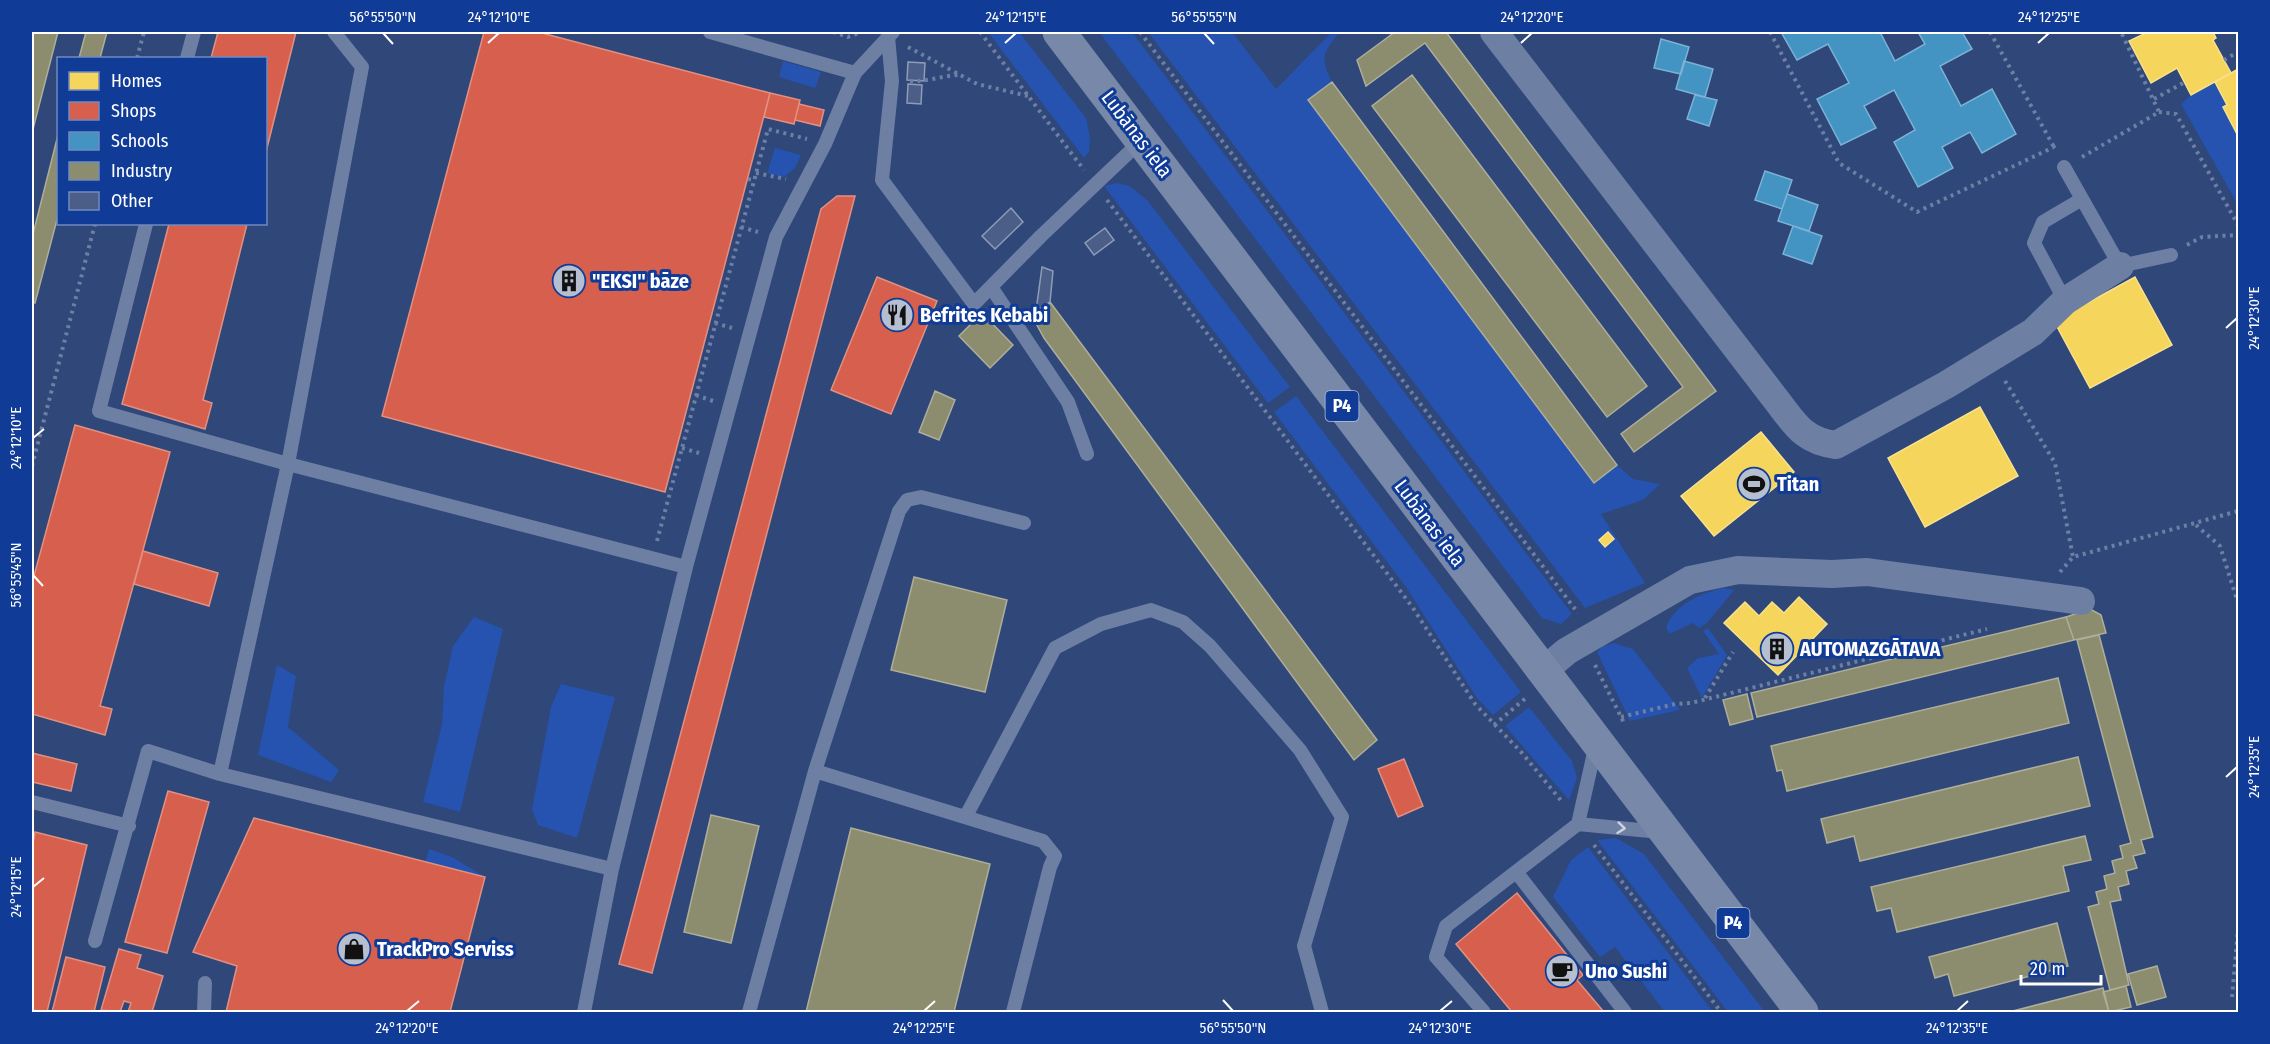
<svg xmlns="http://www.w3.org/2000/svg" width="2270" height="1044" font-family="'Fira Sans Condensed',sans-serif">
<rect width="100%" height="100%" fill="#2f4779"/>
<!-- green -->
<path fill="#2553af" d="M988,32H1019L1086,118L1090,138L1089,152L1084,158Z
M1099,32H1132L1572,614L1561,624L1542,618Z
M1148,32H1232L1276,89L1332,32H1340C1322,53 1320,57 1332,82L1594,482L1617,465L1633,479L1660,484L1643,500L1601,514L1645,583L1585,608Z
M783,61L821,72L815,88L779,77Z
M2215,82L2227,105L2223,107L2238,136V205L2181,104L2191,95Z
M775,148L801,155L795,168L784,177L767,173Z
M1117,183L1130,186L1148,201L1290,387L1268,403L1104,186Z
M1296,396L1521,692L1493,715L1477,698L1406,587L1274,412Z
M1723,588L1734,590L1707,623L1699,628L1693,623L1669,634L1666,627C1676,603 1700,594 1723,588Z
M474,617L503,629L460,812L423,802L442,724L444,686L453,646Z
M1708,628L1727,655L1702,698L1687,668L1698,658L1719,654L1703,631Z
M1614,643L1633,649L1680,710L1630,721L1597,652L1603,646Z
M277,665L296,676L288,727L339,770L331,782L258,755Z
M561,684L615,697L577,838L538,825L532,809L551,707Z
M1529,707L1572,761L1577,778L1569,800L1505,726Z
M1616,838L1644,854L1765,1012H1728L1597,840Z
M1588,847L1713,1012H1665L1615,947L1600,957L1553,897L1571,860Z
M429,849L452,857L485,877L425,862Z"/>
<!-- homes -->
<path fill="#f6d55c" stroke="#f9e28d" stroke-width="1.5" d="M2148,32H2213L2216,38L2213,40L2231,73L2191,95L2177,68L2151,83L2129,41Z
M2238,69V136L2223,107L2227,105L2215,82Z
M2135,277L2172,345L2090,388L2054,321Z
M1980,407L2018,476L1925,527L1888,458Z
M1761,432L1794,472L1714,536L1681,496Z
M1608,532L1614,539L1605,547L1599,540Z
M1799,597L1827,624L1778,675L1724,623L1745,602L1759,616L1772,602L1784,613Z"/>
<!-- shops -->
<path fill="#d6604d" stroke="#e29082" stroke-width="1.5" d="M218,32H296L266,152V58H211Z
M484,32H538L770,93L665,492L382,416Z
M770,93L800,100L794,124L764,117Z
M799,104L824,110L820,126L795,120Z
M837,196H855L652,973L619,964L821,209Z
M169,224H247L203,400L212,403L205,429L122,404Z
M877,277L937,301L891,414L831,390Z
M75,425L170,452L100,706L112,709L105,735L32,714V583Z
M143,551L218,573L209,606L134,584Z
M32,753L77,764L71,791L32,782Z
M1404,759L1423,806L1398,817L1378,769Z
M168,791L209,802L167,953L125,942Z
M254,818L485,877L450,1012H226L237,966L193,952Z
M35,832L87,845L47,1012L32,1010V849Z
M1517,893L1583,975L1577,980L1604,1012H1512L1456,944Z
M119,949L141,955L137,968L163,976L152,1012H128L131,1003L124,1001L120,1012L101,1010Z
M66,957L105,967L94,1012H52Z"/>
<!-- schools -->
<path fill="#4393c3" stroke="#7bb3d5" stroke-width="1.5" d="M1781,32H1880L1895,61L1925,44L1918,32H1962L1972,49L1940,66L1961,106L1992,89L2016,134L1982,153L1970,132L1942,147L1953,168L1918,187L1894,142L1915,130L1894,90L1864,106L1876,128L1841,145L1817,99L1849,83L1828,44L1797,60Z
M1661,39L1689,47L1681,74L1654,68Z
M1684,61L1713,69L1705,97L1676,89Z
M1695,95L1717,100L1709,126L1687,119Z
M1765,171L1792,180L1782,209L1755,200Z
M1787,194L1818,205L1809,231L1778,221Z
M1793,226L1822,236L1812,264L1783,254Z"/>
<!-- industry -->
<path fill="#8c8c6e" stroke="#aeae9a" stroke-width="1.5" d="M32,32H58L32,133Z
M86,32H107L100,58H79Z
M1395,32H1446L1716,391L1634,452L1621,434L1683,387L1425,43L1366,86L1357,60Z
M1412,75L1647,386L1607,417L1372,106Z
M1332,82L1617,465L1594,483L1308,100Z
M58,135V216L35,303L32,302V238Z
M1050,302L1377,740L1354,760L1044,338L1031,314Z
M982,313L1013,345L990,368L959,336Z
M935,391L955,400L939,440L919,432Z
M914,577L1007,600L985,692L891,670Z
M2090,609L2101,615L2106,633L2074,640L2066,617Z
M2066,617L2074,640L1757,717L1751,693Z
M2099,635L2153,837L2141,840L2145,853L2133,856L2137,868L2126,871L2129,884L2118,887L2121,900L2110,902L2129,985L2110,990L2088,907L2099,904L2096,892L2107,889L2104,876L2115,873L2112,861L2123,858L2120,846L2131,843L2077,640Z
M2058,678L2069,723L1787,791L1782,770L1777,771L1771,746Z
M1747,694L1753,719L1730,725L1723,700Z
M2078,757L2090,806L1860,861L1854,836L1827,843L1821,819Z
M711,815L759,826L731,943L684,932Z
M851,828L990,864L954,1012H806Z
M2085,836L2091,860L2063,866L2069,891L1897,932L1891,908L1877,911L1871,887Z
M2057,923L2068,966L1954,996L1948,974L1935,978L1929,957Z
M2157,966L2166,997L2137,1005L2128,974Z
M2126,986L2131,1007L2109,1012L2103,992Z
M2103,988L2109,1012H2009Z"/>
<!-- building -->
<path fill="#4a5e87" stroke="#8e9cb9" stroke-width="1.5" d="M908,62L925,63L924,81L907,80Z
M908,84L922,85L921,104L907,103Z
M1011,208L1023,222L995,249L982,236Z
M1105,228L1114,240L1094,255L1085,243Z
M1042,267L1053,271L1050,302L1036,311Z"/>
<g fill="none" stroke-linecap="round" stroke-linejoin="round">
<!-- path -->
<path stroke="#6e7fa4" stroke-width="4" stroke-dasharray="3 4.5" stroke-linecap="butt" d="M833,32L848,37L861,32
M980,32L1084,170
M1140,32L1578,613
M1770,32L1839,163L1917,212L2054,147L2055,149
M1990,32L2054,147
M908,47L977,84L1028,96
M137,58L144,32
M2224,60L2238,52
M910,81C927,82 941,76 958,75
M2154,99L2185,82
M2159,112L2176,114L2238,225
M2082,157L2159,112L2121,32
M756,173L786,179
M748,179L754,180
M1107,200L1413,608L1475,704L1522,753L1563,803
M741,227L758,232
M2187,245L2202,237L2238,235
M715,323L732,328
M2005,381L2055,463L2073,557
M696,395L713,401
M682,448L699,453
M32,466L95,224
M2196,525L2220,546L2238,603
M657,541L768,129L807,139
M2060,572L2073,557L2238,511
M1595,665L1624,723
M1705,698L1733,652
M1621,717L1675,704L1691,703L1987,629
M1494,725L1527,697
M1594,845L1721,1012
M2232,997L2238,929"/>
<!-- lane -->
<path stroke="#6e7fa4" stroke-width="14" d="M710,32L855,73
M888,37L892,81L882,180L974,304L1041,236L1142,140
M187,58L194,32
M2064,167L2120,266L2171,255
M146,224L99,411L288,464L686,567
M991,287L1068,402L1087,454
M2065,301L2034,243L2043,222L2082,199
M220,774L288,464L362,67L334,32
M32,802L129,826
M966,816L1055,648L1101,624L1151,610L1183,622L1210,646L1300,750L1342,817L1304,946L1322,1012
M1578,824L1660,832
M1517,873L1625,1012
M95,941L148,751L220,774L612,869
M204,1012L205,983
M584,1012L612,869L686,567L776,237L825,144L855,73L893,32
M749,1012L815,771
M1013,1012L1050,867L1055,856L1043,841L815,771L899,511L907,500L921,497L1024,523
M1484,1012L1436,957L1446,926L1578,824L1596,744"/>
<!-- street -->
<path stroke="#6e7fa4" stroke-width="28" d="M1494,32L1774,397C1794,422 1802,441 1836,445L1946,385L2033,332L2065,301L2120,266
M1542,672L1567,651L1690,580L1738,570L1832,574L1867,572L2081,601"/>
<!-- primary -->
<path stroke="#7788a9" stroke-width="33" d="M1059,32L1802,1012"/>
</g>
<!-- one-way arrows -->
<defs><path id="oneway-chevron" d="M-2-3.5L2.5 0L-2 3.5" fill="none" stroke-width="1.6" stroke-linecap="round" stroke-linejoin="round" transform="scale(1.5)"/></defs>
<use stroke="#ccd2df" href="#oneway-chevron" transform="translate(1621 828) rotate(6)"/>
<!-- ticks -->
<path fill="none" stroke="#fff" stroke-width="2" d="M383,33L393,44M1204,33L1214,44M488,43L499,33M1005,43L1016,33M1521,43L1532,33M2038,43L2049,33M2226,328L2237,318M33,438L44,429M33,575L43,586M2226,777L2237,767M33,887L44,878M1223,1000L1233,1011M407,1011L419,1001M924,1011L935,1001M1440,1011L1452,1001M1957,1011L1968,1001"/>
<!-- icons -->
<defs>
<g id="building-disc" transform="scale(1.725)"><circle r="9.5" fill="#b6bfd0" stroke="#103c98"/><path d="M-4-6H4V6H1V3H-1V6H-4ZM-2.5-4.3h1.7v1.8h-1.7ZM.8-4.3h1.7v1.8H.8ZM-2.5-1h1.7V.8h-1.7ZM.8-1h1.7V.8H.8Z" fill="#111"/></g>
<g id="restaurant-disc" transform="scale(1.725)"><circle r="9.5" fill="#b6bfd0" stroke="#103c98"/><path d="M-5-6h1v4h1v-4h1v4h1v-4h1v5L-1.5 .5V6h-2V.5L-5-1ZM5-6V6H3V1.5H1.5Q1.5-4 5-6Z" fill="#111"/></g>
<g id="stadium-disc" transform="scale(1.725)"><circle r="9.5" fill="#b6bfd0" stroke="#103c98"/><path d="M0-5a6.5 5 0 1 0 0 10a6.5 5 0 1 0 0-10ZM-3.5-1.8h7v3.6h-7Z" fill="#111"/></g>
<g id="shop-disc" transform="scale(1.725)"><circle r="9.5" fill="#b6bfd0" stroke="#103c98"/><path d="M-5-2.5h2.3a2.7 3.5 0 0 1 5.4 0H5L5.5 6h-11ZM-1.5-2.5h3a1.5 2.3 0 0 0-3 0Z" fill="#111"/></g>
<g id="cafe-disc" transform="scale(1.725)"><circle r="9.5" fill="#b6bfd0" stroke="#103c98"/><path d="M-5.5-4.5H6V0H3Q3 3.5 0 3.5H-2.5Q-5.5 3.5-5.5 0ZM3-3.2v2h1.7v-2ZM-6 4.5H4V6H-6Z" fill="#111"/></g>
</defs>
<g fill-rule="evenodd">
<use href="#building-disc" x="569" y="281"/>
<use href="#restaurant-disc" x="897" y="315"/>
<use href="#stadium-disc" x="1754" y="484"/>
<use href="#building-disc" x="1777" y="649"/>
<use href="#shop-disc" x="354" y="949"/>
<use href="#cafe-disc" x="1562" y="971"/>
</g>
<g text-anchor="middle" stroke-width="6" stroke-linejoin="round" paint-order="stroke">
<!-- shield labels -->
<g fill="#103c98" stroke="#b7c4e0" stroke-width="1.5">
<rect x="1325.5" y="391" width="33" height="30" rx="4.5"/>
<rect x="1716.5" y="908" width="33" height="30" rx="4.5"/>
</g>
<g font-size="18" font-weight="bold" fill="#fff">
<text x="1342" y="412">P4</text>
<text x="1733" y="929">P4</text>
</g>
<!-- street labels -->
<g font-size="20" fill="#fff" stroke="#103c98">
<text transform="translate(1137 134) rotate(53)" y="7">Lubānas iela</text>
<text transform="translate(1430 523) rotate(53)" y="7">Lubānas iela</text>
</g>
<!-- poi labels -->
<g font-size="20" font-weight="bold" fill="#fff" stroke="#103c98" text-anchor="start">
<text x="592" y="288">"EKSI" bāze</text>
<text x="920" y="322">Befrites Kebabi</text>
<text x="1777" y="491">Titan</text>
<text x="1800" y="656">AUTOMAZGĀTAVA</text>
<text x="377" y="956">TrackPro Serviss</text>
<text x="1585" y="978">Uno Sushi</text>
</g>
</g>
<!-- border -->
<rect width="2270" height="1044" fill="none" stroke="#103c98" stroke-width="66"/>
<!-- legend -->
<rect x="57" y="57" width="210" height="168" fill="#103c98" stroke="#708ac1" stroke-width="1.5"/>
<rect x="69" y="72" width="30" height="18" fill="#f6d55c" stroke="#708ac1" stroke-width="1.5"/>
<text x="111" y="87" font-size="18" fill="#ffffff">Homes</text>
<rect x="69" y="102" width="30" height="18" fill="#d6604d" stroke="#708ac1" stroke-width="1.5"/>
<text x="111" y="117" font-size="18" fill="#ffffff">Shops</text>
<rect x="69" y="132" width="30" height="18" fill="#4393c3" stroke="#708ac1" stroke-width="1.5"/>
<text x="111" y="147" font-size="18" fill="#ffffff">Schools</text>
<rect x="69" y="162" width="30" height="18" fill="#8c8c6e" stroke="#708ac1" stroke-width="1.5"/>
<text x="111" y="177" font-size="18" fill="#ffffff">Industry</text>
<rect x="69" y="192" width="30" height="18" fill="#4a5e87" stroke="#708ac1" stroke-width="1.5"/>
<text x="111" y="207" font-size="18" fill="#ffffff">Other</text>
<!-- scale -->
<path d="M2021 975v9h80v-9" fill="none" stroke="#ffffff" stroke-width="3"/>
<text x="2030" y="975" font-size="18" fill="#ffffff" stroke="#103c98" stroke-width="4.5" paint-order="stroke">20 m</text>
<rect x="33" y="33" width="2204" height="978" fill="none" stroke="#fff" stroke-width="2"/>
<g font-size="15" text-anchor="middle" fill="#fff">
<text x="383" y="22">56°55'50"N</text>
<text x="499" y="22">24°12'10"E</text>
<text x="1016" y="22">24°12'15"E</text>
<text x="1204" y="22">56°55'55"N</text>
<text x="1532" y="22">24°12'20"E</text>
<text x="2049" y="22">24°12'25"E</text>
<text transform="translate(2254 318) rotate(-90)" y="5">24°12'30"E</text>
<text transform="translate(16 438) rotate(-90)" y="5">24°12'10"E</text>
<text transform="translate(16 575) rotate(-90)" y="5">56°55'45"N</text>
<text transform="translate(2254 767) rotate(-90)" y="5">24°12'35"E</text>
<text transform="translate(16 887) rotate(-90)" y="5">24°12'15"E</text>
<text x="407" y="1033">24°12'20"E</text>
<text x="924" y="1033">24°12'25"E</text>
<text x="1233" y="1033">56°55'50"N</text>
<text x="1440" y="1033">24°12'30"E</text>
<text x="1957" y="1033">24°12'35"E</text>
</g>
</svg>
